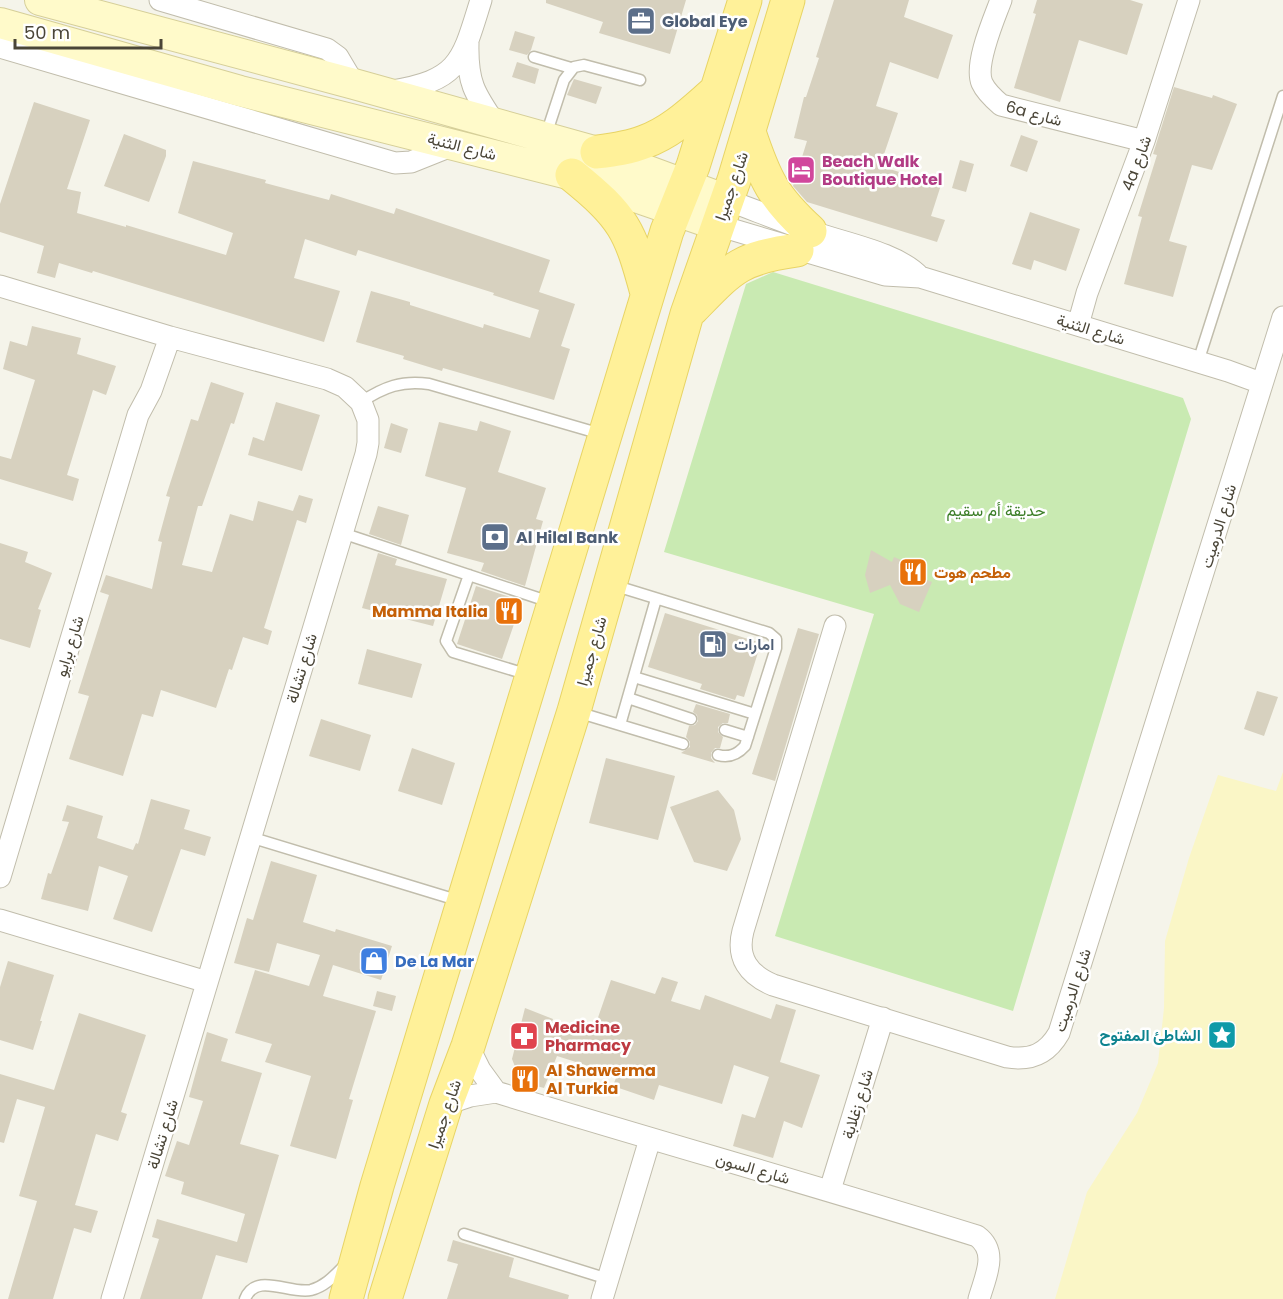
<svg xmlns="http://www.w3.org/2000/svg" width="1283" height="1299" font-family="Poppins,Vazirmatn,sans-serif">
<rect width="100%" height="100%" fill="#f5f4ea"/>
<!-- green -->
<path fill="#c9eab2" d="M773,272L1183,398L1191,419L1013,1011L775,936L874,614L664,552L746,284Z"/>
<!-- sand -->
<path fill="#faf6c6" d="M1283,772V1299H1055L1087,1192L1137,1113L1158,1063L1164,1008L1165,941L1189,858L1218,775L1276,791Z"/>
<!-- building -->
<path fill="#d7d1bf" d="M546,0H686L670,54L599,33L603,22L546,3Z
M834,0H909L904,17L953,35L938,79L890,62L876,106L898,113L880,166L941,185L931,216L945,220L937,242L807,202L793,186L807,141L794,138L804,97H806L819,58L816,57Z
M1037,0H1130L1143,4L1127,55L1079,40L1060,102L1014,88L1036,14L1033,13Z
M515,31L535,37L531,50L527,55L509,50Z
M517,62L539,69L535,84L512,77Z
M574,79L602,87L596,104L567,95Z
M1174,87L1212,98L1213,95L1237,104L1212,170L1192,165L1169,241L1187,246L1173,297L1124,284L1142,217L1138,216L1157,155L1153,154Z
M34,102L90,120L67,189L81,192L77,213L126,227V225L226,255L233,233L178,213L193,161L266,180L265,183L329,200L331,194L394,214L396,208L550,260L539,292L575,304L561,346L570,349L554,400L443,368L442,371L403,359L404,356L356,342L371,291L410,302V305L483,328L484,324L530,338L539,310L493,295L494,293L358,250L356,256L305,239L294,278L340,291L324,342L93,271L92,273L59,263L55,278L37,273L44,246L0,232V204Z
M124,134L166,150V156L149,202L104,186Z
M1021,135L1038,141L1027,172L1010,166Z
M960,160L974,164L966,192L952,188Z
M1030,212L1080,229L1066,271L1034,260L1031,270L1012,264Z
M32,326L81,338L77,354L116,366L106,395L93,390L67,475L79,479L73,501L0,479V456L11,459L35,380L3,369L10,341L27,346Z
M211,382L244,393L234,424L231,423L202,506H198L182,565L212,572L230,514L253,521L258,501L293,511L299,495L313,499L306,523L297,520L264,628L272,631L268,645L243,637L232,670L229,669L216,708L161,690L153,717L142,714L123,776L69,759L89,696L78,693L109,595L100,592L106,575L152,589L162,542L158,541L170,497L166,496L191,419L198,421Z
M276,402L320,415L302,471L248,455L253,437L264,441Z
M480,421L511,431L498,472L546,488L536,519L543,521L525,586L481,571L484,563L447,553L466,488L425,476L439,422L477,431Z
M391,423L408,429L401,453L384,448Z
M378,506L409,515L401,545L369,534Z
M0,543L28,552L25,562L52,573L38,609L41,610L30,648L0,639Z
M871,550L892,562L894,557L915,566L919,577L932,582L919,612L900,604L890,585L870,593L865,575Z
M378,553L397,559L395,565L447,579L433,626L362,608Z
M476,586L522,601L502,659L457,644Z
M665,613L761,643L744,697L737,695L735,700L700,689L702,684L648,667Z
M798,628L819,634L775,781L752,774Z
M367,649L422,664L412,698L358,684Z
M1257,691L1278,697L1264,736L1244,729Z
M696,704L730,714L728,723H723L718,727V732L723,737L720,748H715L711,753V758L715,763L681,753L690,747V742L686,737L689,726L695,725L698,721L697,715L693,712Z
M321,719L371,735L360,771L309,756Z
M412,748L455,763L442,805L398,791Z
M606,758L675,776L658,840L589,823Z
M718,790L734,810L741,839L727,871L694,862L670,807Z
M151,799L190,810L184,829L211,837L205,856L181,849L152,932L113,919L128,876L99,866L88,911L41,899L48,873L51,874L69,822L62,821L67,805L103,816L97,838L133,850L136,843L138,844Z
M271,861L317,875L303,922L335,932L336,929L392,946L381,980L333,965L323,996L376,1011L349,1099L353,1100L336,1159L290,1146L311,1076L265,1062L272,1044L235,1033L255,970L309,986L320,955L277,943L269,972L234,963L247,918L253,920Z
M8,961L54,975L40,1021H42L33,1050L0,1040V987Z
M662,977L678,982L671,1001L700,1010L705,995L771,1019L776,1004L796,1010L780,1062L820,1075L802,1128L784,1121L773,1158L733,1146L742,1114L755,1118L769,1077L734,1065L722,1104L659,1085L654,1100L613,1086L617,1075L557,1056L544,1088L521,1082L512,1059L525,1008L553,1019L552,1022L592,1035L611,980L655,994Z
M377,991L396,996L392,1011L373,1006Z
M79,1013L146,1035L121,1112L127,1114L118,1141L96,1134L75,1205L98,1211L91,1233L74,1228L53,1299H8L37,1201L19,1196L45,1107L17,1099L4,1143L0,1142V1074L54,1090Z
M207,1032L228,1039L221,1061L262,1073L240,1144L279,1155L247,1263L216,1255L202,1299H140L159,1239L152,1237L157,1219L237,1242L245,1214L181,1194L184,1182L165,1176L177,1141L189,1145L203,1101L189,1097Z
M453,1240L514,1258L509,1277L569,1295L568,1299H447L458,1264L447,1261Z"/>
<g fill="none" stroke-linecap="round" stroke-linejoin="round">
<!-- service casing -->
<g stroke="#c1bdac" stroke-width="13">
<path id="service" d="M534,57L571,68
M546,135L564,80L574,67L584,65L640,80
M1198,362L1283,96
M361,402C384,387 402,380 429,384L601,434
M342,533L550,602
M469,575L446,641L453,652L529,675
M613,585L769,633L776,639V648L745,746C737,755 729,758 718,755
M634,677L755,714
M628,698L691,719
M577,712L683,744
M620,725L656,599
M725,730L748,737
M250,837L460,901
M464,1234L608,1279
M245,1299C256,1271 290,1295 311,1290C326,1286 335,1275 346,1264"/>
</g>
<!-- minor casing -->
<g stroke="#c1bdac" stroke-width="23">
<path id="minor" d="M160,0L327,49L338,57L354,84
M1001,0C994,19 974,64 982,83C986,92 994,99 1001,105L1144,141
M468,43C467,82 474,93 496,125
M0,47L395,163L411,162L456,144
M392,91C460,80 462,61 481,0
M727,200C754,210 782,221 810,231C842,243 897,252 920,277
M717,225L885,275L920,277L1228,371L1261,383
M0,286L170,337L327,379L345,387L361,402L368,420V443L366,454L112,1299
M1078,325L1087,293L1144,141L1189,0
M835,626L743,931C736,958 749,975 773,985L1007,1057C1031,1061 1047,1054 1059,1033L1283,317
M0,877L138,415L151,391L170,337
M0,920L207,982
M468,1046L480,1070L496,1092
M446,1104L470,1096L496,1092C656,1141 817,1186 977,1236C999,1252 985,1277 979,1299
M830,1190L883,1018
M602,1299L650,1139"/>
</g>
<!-- secondary casing -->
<g stroke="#d6cf99" stroke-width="32">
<path id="secondary" d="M40,0L354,84L597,152L727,200
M0,23L240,91L572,175L717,225"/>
</g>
<!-- primary casing -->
<g stroke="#e8d465" stroke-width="35">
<path id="primary" d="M749,132C765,180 773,197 810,231
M597,152C613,150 629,148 644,142C672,132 693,111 715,92
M572,175C624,217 630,230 647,293
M692,309C732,268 739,258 797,250
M346,1299L377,1186L667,231L693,166L745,0
M385,1299L446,1104L468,1046L574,711L687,314L734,180L788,0"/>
</g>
<!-- service -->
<use href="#service" stroke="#fff" stroke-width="10"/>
<!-- minor -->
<use href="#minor" stroke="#fff" stroke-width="21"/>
<!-- secondary -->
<use href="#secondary" stroke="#fffaca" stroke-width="30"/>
<!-- primary -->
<use href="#primary" stroke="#fff199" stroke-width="33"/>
</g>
<!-- icons -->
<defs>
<g id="office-square" transform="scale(1.5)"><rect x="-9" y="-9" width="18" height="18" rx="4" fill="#5c6f8a" stroke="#fff"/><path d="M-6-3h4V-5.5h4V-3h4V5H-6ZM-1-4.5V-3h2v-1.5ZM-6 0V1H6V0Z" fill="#fff"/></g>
<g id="hotel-square" transform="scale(1.5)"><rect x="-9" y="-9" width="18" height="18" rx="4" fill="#d1479c" stroke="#fff"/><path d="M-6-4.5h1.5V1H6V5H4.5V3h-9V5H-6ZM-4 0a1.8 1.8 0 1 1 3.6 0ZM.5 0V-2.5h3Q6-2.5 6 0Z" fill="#fff"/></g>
<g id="bank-square" transform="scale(1.5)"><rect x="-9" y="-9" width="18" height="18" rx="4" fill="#5c6f8a" stroke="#fff"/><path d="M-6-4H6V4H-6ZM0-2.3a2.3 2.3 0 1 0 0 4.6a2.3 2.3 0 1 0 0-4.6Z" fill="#fff"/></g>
<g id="restaurant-square" transform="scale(1.5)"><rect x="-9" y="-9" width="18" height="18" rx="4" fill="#e8710a" stroke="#fff"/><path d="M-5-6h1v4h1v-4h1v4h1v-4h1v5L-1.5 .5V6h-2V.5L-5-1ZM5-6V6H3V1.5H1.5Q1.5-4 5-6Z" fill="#fff"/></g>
<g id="fuel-square" transform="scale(1.5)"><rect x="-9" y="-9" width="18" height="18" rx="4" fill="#5c6f8a" stroke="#fff"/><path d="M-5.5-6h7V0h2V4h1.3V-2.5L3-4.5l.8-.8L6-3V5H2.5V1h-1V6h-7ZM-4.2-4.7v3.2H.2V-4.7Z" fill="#fff"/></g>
<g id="shop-square" transform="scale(1.5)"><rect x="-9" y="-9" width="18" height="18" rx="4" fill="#3f7fe0" stroke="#fff"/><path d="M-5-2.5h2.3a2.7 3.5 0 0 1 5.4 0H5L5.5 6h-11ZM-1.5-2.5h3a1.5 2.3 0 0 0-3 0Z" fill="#fff"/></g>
<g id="sight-square" transform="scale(1.5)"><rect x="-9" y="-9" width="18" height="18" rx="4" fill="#0f9aa8" stroke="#fff"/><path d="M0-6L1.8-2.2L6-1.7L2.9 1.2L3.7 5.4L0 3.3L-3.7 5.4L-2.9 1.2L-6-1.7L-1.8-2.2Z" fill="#fff"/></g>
<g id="pharmacy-square" transform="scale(1.5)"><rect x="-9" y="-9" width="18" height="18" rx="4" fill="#e0444e" stroke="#fff"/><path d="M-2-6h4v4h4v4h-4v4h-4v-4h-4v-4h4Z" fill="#fff"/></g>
</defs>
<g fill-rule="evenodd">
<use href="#office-square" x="641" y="21"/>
<use href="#hotel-square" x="801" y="170"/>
<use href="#bank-square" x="495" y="537"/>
<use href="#restaurant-square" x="913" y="572"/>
<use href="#restaurant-square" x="509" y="611"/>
<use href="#fuel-square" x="713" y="644"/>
<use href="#shop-square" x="374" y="961"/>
<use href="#sight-square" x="1222" y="1035"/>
<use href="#pharmacy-square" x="524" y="1036"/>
<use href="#restaurant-square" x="525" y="1079"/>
</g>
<g text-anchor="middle" stroke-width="5" stroke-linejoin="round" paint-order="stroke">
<!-- service labels -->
<g font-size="16" font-weight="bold" fill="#4e5e75" stroke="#fff" text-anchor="start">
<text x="662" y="27">Global Eye</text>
<text x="516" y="543">Al Hilal Bank</text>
<text x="734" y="650">امارات</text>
</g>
<!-- street labels -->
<g font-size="16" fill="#4a4537" stroke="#fff">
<text transform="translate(1034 113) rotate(15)" y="6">6a شارع</text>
<text transform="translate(462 146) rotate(14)" y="6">شارع الثنية</text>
<text transform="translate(1136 163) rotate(-70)" y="6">4a شارع</text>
<text transform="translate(731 186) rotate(-71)" y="6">شارع جميرا</text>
<text transform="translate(1091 329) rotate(17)" y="6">شارع الثنية</text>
<text transform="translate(1218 526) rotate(-73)" y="6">شارع الدرميت</text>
<text transform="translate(69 646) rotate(-73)" y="6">شارع برايو</text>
<text transform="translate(591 651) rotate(-74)" y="6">شارع جميرا</text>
<text transform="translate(301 668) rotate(-73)" y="6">شارع تشالة</text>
<text transform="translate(1072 990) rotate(-72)" y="6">شارع الدرميت</text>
<text transform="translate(857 1104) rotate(-73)" y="6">شارع زغلابة</text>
<text transform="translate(444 1114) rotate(-71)" y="6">شارع جميرا</text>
<text transform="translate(162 1134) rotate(-73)" y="6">شارع تشالة</text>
<text transform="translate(753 1168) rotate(16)" y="6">شارع السون</text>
</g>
<!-- hotel labels -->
<g font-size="16" font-weight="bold" fill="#b23c85" stroke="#fff" text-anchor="start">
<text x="822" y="167">Beach Walk<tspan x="822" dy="18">Boutique Hotel</tspan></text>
</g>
<!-- park labels -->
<g font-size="16" fill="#3c7e28" stroke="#fff">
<text x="996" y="516">حديقة أم سقيم</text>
</g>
<!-- food labels -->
<g font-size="16" font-weight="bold" fill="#c56008" stroke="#fff" text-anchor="start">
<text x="934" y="578">مطحم هوت</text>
<text x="488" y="617" text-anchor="end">Mamma Italia</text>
<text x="546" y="1076">Al Shawerma<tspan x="546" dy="18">Al Turkia</tspan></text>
</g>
<!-- shop labels -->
<g font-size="16" font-weight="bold" fill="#366cbe" stroke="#fff" text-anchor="start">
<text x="395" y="967">De La Mar</text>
</g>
<!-- health labels -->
<g font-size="16" font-weight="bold" fill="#be3a42" stroke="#fff" text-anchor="start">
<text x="545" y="1033">Medicine<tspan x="545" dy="18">Pharmacy</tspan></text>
</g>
<!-- culture labels -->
<g font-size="16" font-weight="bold" fill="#0d838f" stroke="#fff" text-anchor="end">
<text x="1201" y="1041">الشاطئ المفتوح</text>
</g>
</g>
<!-- scale -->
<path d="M15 39v9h146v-9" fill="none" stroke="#4a4537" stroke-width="3"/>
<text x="24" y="39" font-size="18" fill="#4a4537" stroke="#ffffff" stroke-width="4.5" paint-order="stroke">50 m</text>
</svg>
